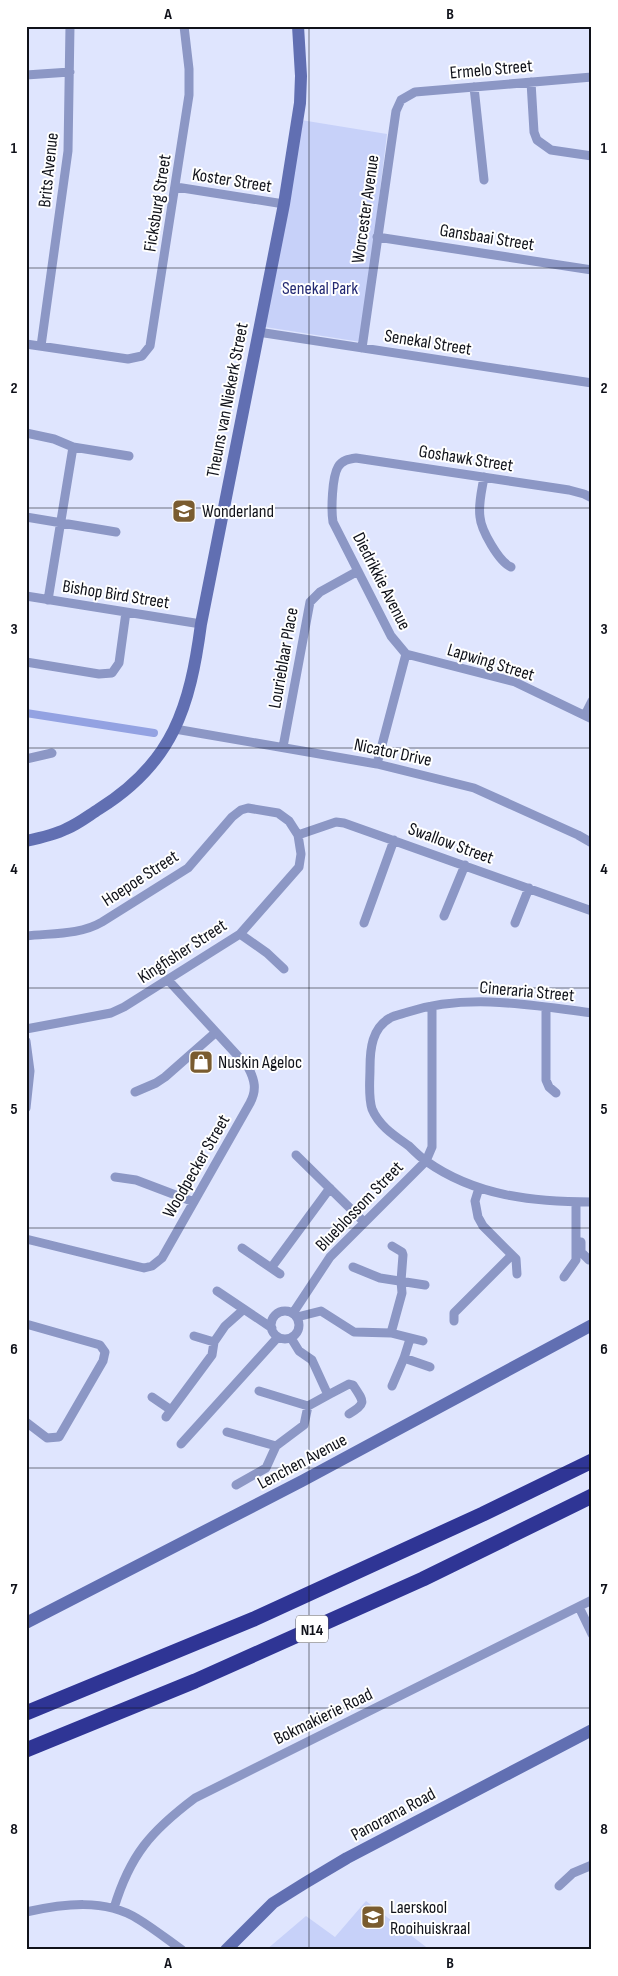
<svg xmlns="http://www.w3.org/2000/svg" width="618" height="1976" font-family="'Sofia Sans Condensed',sans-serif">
<rect width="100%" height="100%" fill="#dfe5fe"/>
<!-- green -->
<path fill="#c7d1f9" d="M301,120L387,134L361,342L265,327Z
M366,1901L430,1950H266L306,1916L335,1937Z"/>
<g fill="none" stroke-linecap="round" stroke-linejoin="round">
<!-- canal -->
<path stroke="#93a2e2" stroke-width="8" d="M26,713L154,733"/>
<!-- street -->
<path stroke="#8c97c5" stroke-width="9" d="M26,75L70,72
M531,82L534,132L537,140L551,150L592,156
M474,87L484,180
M176,187L284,204
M377,237L592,270
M258,332L592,383
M26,344L128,359L142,356L150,346L189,95V69L184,26
M41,346L68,151L70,26
M362,348L396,111L401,100L415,92L592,77
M26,433L54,439L73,447L129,456
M484,477C482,490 478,504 480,517C481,530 499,562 511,567
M26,517L116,532
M26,596L201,624
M48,600L73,447
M406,654L515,682L592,719
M26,662L99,674L112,673L119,663L126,612
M585,715L592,701
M175,729L377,764L474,788L578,835L592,843
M283,747L310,602L320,592L358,571
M26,759L52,753
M377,764L406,654L391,636L333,522C331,510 332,477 338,467C342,460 349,459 356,458L569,490L584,494L592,498
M298,835L336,822L344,823L592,911
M444,916L465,865
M364,923L394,840
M515,923L529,888
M240,934L267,953L284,969
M26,936C52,933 80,935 102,922L188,868L232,817L241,810L248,808L278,813L289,821L298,835L301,854L299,867L240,934L124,1007L111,1013L26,1029
M546,1007V1080L549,1087L556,1093
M592,1013C532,1005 467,993 408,1012C402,1014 395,1015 390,1018C372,1028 370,1049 370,1068C370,1081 368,1096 372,1109C379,1126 395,1136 409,1146C414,1151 420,1157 426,1161C475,1196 533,1202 592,1202
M26,1041L30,1071L26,1108
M135,1092L156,1083L165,1077L215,1033
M296,1155L364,1222
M115,1177L136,1180L194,1202
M479,1188L475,1201L478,1217L483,1226L516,1259L517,1274
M26,1239L144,1268L152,1266L162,1258L250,1103C257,1090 255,1080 248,1067L168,980
M581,1242V1252L589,1260
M242,1248L280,1274
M353,1267L380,1278L425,1285
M271,1268L330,1188
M564,1277L576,1260V1202
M217,1291L272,1328
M271 1325a14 14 0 1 1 28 0a14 14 0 1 1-28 0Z
M293,1313L330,1257L426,1161L432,1147V1006
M297,1317L321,1311L354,1332L391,1333L423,1341
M454,1321V1313L512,1255
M26,1324L100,1345L105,1352L103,1361L59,1437L47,1438L26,1422
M391,1333L402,1293L401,1281L403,1255L402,1252L392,1246
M194,1336L214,1342
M404,1358L430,1367
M392,1386L404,1358L410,1339
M259,1391L308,1406
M328,1395L349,1384L353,1385C364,1402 367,1403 349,1414
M152,1397L171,1410
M166,1417L212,1355L214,1342L225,1326L243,1310
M227,1432L276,1446
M181,1444L278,1337
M236,1485L266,1468L276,1446L304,1425L308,1406L328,1395L312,1360L299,1351L291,1338
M579,1607L592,1634
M559,1886L573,1873L592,1865
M114,1908C130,1855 151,1831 195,1798L592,1600
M26,1912C63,1904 105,1898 138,1919C153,1928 168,1940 182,1950"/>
<!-- secondary -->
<path stroke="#616fb2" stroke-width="12" d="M26,841C40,838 54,835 66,829C78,824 88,816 99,809C173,763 190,707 201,624L284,204L300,103L301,76L298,26
M26,1623L302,1481L592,1325
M226,1950L273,1903L305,1883L347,1858L592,1730"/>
<!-- highway -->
<path stroke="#2f3595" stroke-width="15" d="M26,1713L254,1619L483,1514L592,1461
M26,1750L195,1681L423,1579L592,1496"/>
</g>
<!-- grid -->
<path fill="none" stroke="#10121a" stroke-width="1" stroke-opacity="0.55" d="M309,26V1950M26,268H592M26,508H592M26,748H592M26,988H592M26,1228H592M26,1468H592M26,1708H592"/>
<!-- icons -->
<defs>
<g id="school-square" transform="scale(1.25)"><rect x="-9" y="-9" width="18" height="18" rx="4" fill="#7a5c30" stroke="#fff"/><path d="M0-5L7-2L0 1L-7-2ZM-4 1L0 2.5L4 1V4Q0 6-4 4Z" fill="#fff"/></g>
<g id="shop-square" transform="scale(1.25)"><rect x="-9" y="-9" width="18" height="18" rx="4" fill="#7a5c30" stroke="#fff"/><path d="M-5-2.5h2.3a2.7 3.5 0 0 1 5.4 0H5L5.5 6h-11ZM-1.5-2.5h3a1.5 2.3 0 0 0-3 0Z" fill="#fff"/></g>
</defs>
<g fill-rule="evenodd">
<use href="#school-square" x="184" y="511"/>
<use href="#shop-square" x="201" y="1062"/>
<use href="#school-square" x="373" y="1917"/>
</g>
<g text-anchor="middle" stroke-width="4" stroke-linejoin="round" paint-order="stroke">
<!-- shield labels -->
<rect fill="#fff" stroke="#58595f" stroke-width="1" x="296" y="1615.5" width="32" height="27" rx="4"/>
<g font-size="16" font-weight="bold" fill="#10121a">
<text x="312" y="1635">N14</text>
</g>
<!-- street labels -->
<g font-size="18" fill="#10121a" stroke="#fff">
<text transform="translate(491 69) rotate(-5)" y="6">Ermelo Street</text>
<text transform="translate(48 170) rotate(-84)" y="6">Brits Avenue</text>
<text transform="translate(232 180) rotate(9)" y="6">Koster Street</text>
<text transform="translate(157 203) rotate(-81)" y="6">Ficksburg Street</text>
<text transform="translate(365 209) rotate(-82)" y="6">Worcester Avenue</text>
<text transform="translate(487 237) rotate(9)" y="6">Gansbaai Street</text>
<text transform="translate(428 342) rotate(9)" y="6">Senekal Street</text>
<text transform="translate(227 400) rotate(-79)" y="6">Theuns van Niekerk Street</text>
<text transform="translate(466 458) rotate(9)" y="6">Goshawk Street</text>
<text transform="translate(382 581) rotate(63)" y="6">Diedrikkie Avenue</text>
<text transform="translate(116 594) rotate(9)" y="6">Bishop Bird Street</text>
<text transform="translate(283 658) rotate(-80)" y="6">Lourieblaar Place</text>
<text transform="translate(491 662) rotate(17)" y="6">Lapwing Street</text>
<text transform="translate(393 752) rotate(12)" y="6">Nicator Drive</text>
<text transform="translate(451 843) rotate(20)" y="6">Swallow Street</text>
<text transform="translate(140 878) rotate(-33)" y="6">Hoepoe Street</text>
<text transform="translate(182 951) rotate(-33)" y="6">Kingfisher Street</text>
<text transform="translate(527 991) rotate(5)" y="6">Cineraria Street</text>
<text transform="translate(196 1166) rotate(-60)" y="6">Woodpecker Street</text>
<text transform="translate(359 1206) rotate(-46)" y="6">Blueblossom Street</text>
<text transform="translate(302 1461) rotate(-28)" y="6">Lenchen Avenue</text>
<text transform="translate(323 1716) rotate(-26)" y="6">Bokmakierie Road</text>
<text transform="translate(393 1814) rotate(-28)" y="6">Panorama Road</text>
</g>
<!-- park labels -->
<g font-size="18" fill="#242a73" stroke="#fff">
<text x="320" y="294">Senekal Park</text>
</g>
<!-- poi labels -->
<g font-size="18" fill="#10121a" stroke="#fff" text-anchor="start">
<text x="202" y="517">Wonderland</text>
<text x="218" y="1068">Nuskin Ageloc</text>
<text x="390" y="1913">Laerskool<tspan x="390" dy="21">Rooihuiskraal</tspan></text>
</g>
</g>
<!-- border -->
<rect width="618" height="1976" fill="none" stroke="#ffffff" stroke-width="55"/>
<rect x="28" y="28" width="562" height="1920" fill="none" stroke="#10121a" stroke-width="2"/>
<g font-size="16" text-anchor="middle" font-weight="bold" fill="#10121a">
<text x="168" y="19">A</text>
<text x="450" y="19">B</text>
<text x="14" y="153">1</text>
<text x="604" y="153">1</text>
<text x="14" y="393">2</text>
<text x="604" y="393">2</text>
<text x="14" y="634">3</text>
<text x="604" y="634">3</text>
<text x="14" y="874">4</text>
<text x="604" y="874">4</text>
<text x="14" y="1114">5</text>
<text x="604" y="1114">5</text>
<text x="14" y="1354">6</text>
<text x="604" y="1354">6</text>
<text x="14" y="1594">7</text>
<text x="604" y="1594">7</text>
<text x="14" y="1834">8</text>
<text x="604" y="1834">8</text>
<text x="168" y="1968">A</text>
<text x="450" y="1968">B</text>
</g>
</svg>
